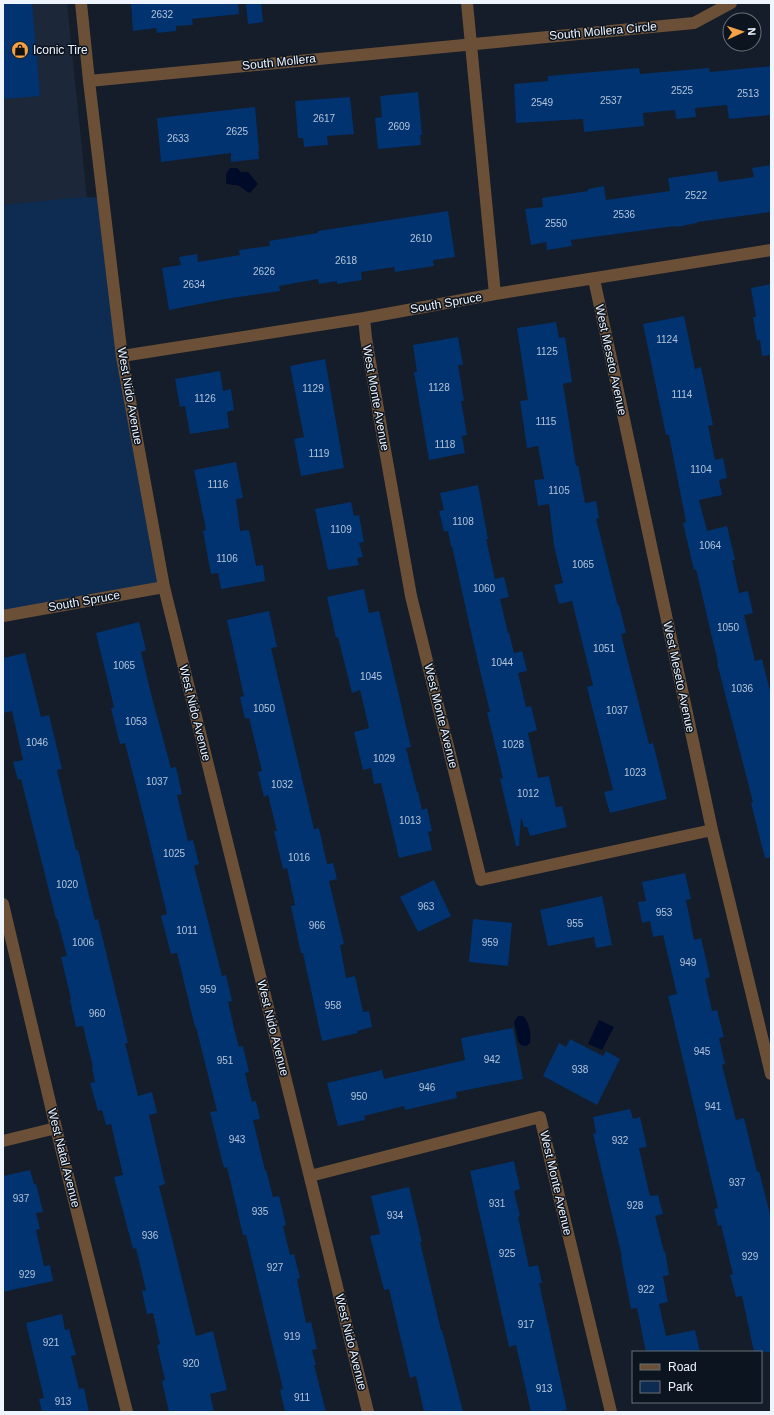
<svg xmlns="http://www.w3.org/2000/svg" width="774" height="1415" font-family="Arial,sans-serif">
<rect width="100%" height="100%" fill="#141d29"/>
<!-- built -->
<path fill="#1c2839" d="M3,3H67L87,198L3,205Z"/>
<!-- green -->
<path fill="#0e2b51" d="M103,197L164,587L3,616V205L72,198Z"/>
<!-- water -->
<path fill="#000b2a" d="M230,168H237L241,172H248L258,184L250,193C245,191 242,187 237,185C232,185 230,185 226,183V174Z
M518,1016H523C529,1021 532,1036 530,1043L526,1046L521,1045L518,1041L514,1022Z
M599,1020L614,1027L602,1050L588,1044Z"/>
<!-- building -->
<path fill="#00336f" d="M3,3H32L40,96L3,99Z
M131,3H238L239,14L192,19L193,25L176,26V31L157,33L156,28L133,31Z
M246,3H261L263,22L248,24Z
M771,66V115L729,119L727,105L695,108L696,117L676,119L675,110L643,113L644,126L584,132L583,119L516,123L514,84L548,81V76L639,68L640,74L709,68L710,72Z
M418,92L422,135H420L421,145L378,149L375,118L382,117L380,96Z
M350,97L354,134L327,136L328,145L304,147L303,138H298L295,101Z
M255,107L259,151H258L259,159L231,162V153L161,162L157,118Z
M771,165V212L697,222V223L676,227L675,226L571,240L572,246L547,250L546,242L531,245L525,209L543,207L542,198L588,191V189L604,186L606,200L670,191L668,178L717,171L719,182L754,177L752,168Z
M448,211L455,257L433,260L434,266L395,272L394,267L361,272L362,280L337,284V281L319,284L318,279L279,286L280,291L225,299L169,310L162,268L181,265L179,257L197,254L198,262L240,255L239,250L270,246L269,241L318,233V231Z
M771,284V355L762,356L760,340L757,341L753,317H756L751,288Z
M684,316L695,369L701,367L713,425L708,426L715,460L723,458L727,478L719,480L722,495L699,500L707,531L727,526L735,560H732L739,593L748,591L753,613L744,615L755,661L762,659L771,695V858H765L751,803L753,802L717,663H718L696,569L694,570L683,523L686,522L669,435H666L643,324Z
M556,322L559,338L565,337L572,382L563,384L576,466L578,465L585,503L596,501L599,518L596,519L618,606L619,605L626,633L621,634L649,744L653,743L667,799L610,813L604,792L613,790L587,687L593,685L572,601L559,604L554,585L563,583L554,546L549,504L538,506L534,480L544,479L538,446L527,448L520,401L528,400L517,328Z
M458,337L463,365H458L464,401H461L467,435L462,436L465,453L429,460L414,372H417L413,345Z
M325,359L344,468L301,476L294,439L304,437L290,366Z
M220,371L223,391L231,389L234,410L227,412L229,428L190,434L185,406L180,407L175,379Z
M236,462L243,498L236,499L240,531L249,530L256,566L263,565L265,581L221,589L218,573L211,574L203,531L206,530L194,470Z
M478,485L488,539H486L495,579L504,577L509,597L500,599L508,633H509L514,653L522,651L527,671L518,673L526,707L531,706L537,730L528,733L538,778L549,776L556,807L562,806L567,827L530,836L527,827H524L521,817L519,846H516L500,779L503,778L487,712H490L473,641L452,546H451L448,531L444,532L439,511L444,510L440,493Z
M351,502L354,516L359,515L364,542L359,543L363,557L357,558L359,565L328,570L315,509Z
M364,589L369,613L379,611L411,747L406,748L417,792H418L422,810L427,808L432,831L428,832L432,850L399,858L381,783L374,784L371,768L363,770L354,732L369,728L360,690L352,693L338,637L336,638L327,597Z
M269,611L277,647L271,648L314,829L319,828L327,864L333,863L337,879L329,881L344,944L340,945L346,978L355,976L363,1012L369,1011L372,1027L357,1031L358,1033L322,1041L303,953H301L291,906L295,905L287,868L283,869L274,831H277L268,795L264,797L258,772L262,771L249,718L245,719L240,697L244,696L227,620Z
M139,622L146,650L141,652L152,698L171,768L176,767L182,794L177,795L188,841L193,840L199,864L194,866L222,976L226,975L232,1001L228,1002L235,1032L239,1047L243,1046L249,1072L245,1073L252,1102L256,1101L260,1119L253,1120L265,1170H266L273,1197L279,1196L286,1225L283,1226L290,1255L294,1254L300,1278L297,1279L306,1323L311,1322L317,1349L312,1350L316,1365H314L326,1412H285L280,1390L283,1389L246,1235H243L227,1167L224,1168L210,1112L217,1111L196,1027H195L177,953L171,954L161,916L167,914L146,826L125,743L120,744L111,708L114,707L96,633Z
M25,653L41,717L49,715L62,769L57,770L76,850H78L95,920L98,919L128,1043H125L138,1096L152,1092L157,1113L149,1115L165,1184L159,1186L196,1336L213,1331L227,1390L210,1394L214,1412H169L162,1381L165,1380L157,1345L160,1344L153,1313L147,1314L142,1291L146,1290L136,1248L133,1249L114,1177L123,1175L111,1124L106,1125L102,1110L98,1111L90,1083L95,1082L92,1067H93L83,1026L76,1027L70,1000L71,999L61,957L67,956L57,918L56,919L21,779L18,780L13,762L23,760L12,711L3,713V658Z
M685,873L691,899L686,900L694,940L701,938L710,977L705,979L712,1011L717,1010L724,1037L719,1038L725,1064L722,1065L736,1120L744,1118L757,1172L759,1171L771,1218V1352H754L742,1296L736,1297L730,1275L733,1274L721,1225L718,1226L714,1209L718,1208L668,996L677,994L663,935L653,937L650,921L642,923L638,902L646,901L642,882Z
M434,880L451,916L418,932L400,897Z
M602,896L612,945L596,948L594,937L548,946L540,910Z
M473,919L512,923L508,966L469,962Z
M513,1028L523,1079L456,1092L457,1098L405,1110L404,1106L364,1116L365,1120L338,1126L327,1083L382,1070L384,1079L465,1060L461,1038Z
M570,1039L603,1056L606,1051L620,1059L597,1105L543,1076L559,1043L566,1047Z
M630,1109L633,1119L640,1117L647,1147L639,1148L643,1166L650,1196L658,1195L663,1214L655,1216L664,1252L665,1251L669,1275L663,1276L668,1302L659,1304L666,1336L695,1330L700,1352H646L637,1308L631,1309L621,1257H622L593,1134L596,1133L593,1117Z
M514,1161L520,1189L514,1191L520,1216L518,1217L529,1267L538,1265L542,1283H539L567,1410L556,1412H531L516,1345L509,1347L470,1171Z
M30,1170L34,1184H36L43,1212L36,1213L40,1229L36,1230L44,1266L50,1265L53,1281L3,1292V1176Z
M409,1187L422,1242H420L441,1330H442L463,1412H424L416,1376L410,1378L389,1289L384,1290L370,1236L380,1234L371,1196Z
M62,1314L65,1330L69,1329L76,1355L71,1356L79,1389L84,1388L89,1412H42L39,1399L44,1398L26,1323Z"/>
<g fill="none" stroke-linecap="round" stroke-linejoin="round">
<!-- minor -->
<path stroke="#6b5037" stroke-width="12" d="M81,3L89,81L122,357L164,587L368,1412
M467,3L495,294
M89,81L694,23L731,3
M594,279L712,830L771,1074
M364,318L366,338L382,433L411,596L481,880L712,830
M122,356L364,318L495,294L771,250
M3,616L164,587
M3,904L56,1128L127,1412
M3,1141L56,1128
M310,1176L540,1117L611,1412"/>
</g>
<!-- icons -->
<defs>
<g id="shop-disc" transform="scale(0.9)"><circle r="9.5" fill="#f5a246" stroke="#0c141f"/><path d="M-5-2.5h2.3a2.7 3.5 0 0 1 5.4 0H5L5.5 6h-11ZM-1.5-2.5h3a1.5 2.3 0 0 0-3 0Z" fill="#111"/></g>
</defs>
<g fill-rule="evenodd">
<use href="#shop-disc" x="20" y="50"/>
</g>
<g text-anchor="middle" stroke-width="3" stroke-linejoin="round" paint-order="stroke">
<!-- number labels -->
<g font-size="10" fill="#b3c4da">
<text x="162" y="18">2632</text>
<text x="682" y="94">2525</text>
<text x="748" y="97">2513</text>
<text x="611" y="104">2537</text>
<text x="542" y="106">2549</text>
<text x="324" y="122">2617</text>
<text x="399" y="130">2609</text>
<text x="237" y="135">2625</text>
<text x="178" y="142">2633</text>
<text x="696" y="199">2522</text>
<text x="624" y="218">2536</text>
<text x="556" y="227">2550</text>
<text x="421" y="242">2610</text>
<text x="346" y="264">2618</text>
<text x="264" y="275">2626</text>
<text x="194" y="288">2634</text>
<text x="667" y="343">1124</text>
<text x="547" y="355">1125</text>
<text x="439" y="391">1128</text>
<text x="313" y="392">1129</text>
<text x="682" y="398">1114</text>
<text x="205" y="402">1126</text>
<text x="546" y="425">1115</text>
<text x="445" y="448">1118</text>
<text x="319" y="457">1119</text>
<text x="701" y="473">1104</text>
<text x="218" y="488">1116</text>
<text x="559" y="494">1105</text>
<text x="463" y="525">1108</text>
<text x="341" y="533">1109</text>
<text x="710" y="549">1064</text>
<text x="227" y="562">1106</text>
<text x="583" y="568">1065</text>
<text x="484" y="592">1060</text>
<text x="728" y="631">1050</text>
<text x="604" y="652">1051</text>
<text x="502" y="666">1044</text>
<text x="124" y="669">1065</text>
<text x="371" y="680">1045</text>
<text x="742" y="692">1036</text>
<text x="264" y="712">1050</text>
<text x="617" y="714">1037</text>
<text x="136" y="725">1053</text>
<text x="37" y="746">1046</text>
<text x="513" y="748">1028</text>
<text x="384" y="762">1029</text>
<text x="635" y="776">1023</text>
<text x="157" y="785">1037</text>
<text x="282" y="788">1032</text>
<text x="528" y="797">1012</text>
<text x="410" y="824">1013</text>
<text x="174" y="857">1025</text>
<text x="299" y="861">1016</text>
<text x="67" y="888">1020</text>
<text x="426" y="910">963</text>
<text x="664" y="916">953</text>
<text x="575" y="927">955</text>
<text x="317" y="929">966</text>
<text x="187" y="934">1011</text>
<text x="83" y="946">1006</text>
<text x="490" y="946">959</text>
<text x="688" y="966">949</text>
<text x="208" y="993">959</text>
<text x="333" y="1009">958</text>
<text x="97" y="1017">960</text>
<text x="702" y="1055">945</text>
<text x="492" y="1063">942</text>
<text x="225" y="1064">951</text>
<text x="580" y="1073">938</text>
<text x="427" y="1091">946</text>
<text x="359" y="1100">950</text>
<text x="713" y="1110">941</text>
<text x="237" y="1143">943</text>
<text x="620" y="1144">932</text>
<text x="737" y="1186">937</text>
<text x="21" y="1202">937</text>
<text x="497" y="1207">931</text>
<text x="635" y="1209">928</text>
<text x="260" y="1215">935</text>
<text x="395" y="1219">934</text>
<text x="150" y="1239">936</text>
<text x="507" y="1257">925</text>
<text x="750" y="1260">929</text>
<text x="275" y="1271">927</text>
<text x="27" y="1278">929</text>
<text x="646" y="1293">922</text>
<text x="526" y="1328">917</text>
<text x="292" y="1340">919</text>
<text x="51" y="1346">921</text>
<text x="191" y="1367">920</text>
<text x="544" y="1392">913</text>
<text x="302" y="1401">911</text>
<text x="63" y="1405">913</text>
</g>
<!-- street labels -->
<g font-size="12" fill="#eff5fe" stroke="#0c141f">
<text transform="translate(603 31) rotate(-5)" y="4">South Mollera Circle</text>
<text transform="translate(279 62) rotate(-6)" y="4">South Mollera</text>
<text transform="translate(446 303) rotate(-10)" y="4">South Spruce</text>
<text transform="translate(611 360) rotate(78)" y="4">West Meseto Avenue</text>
<text transform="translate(130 396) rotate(80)" y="4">West Nido Avenue</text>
<text transform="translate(376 398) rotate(80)" y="4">West Monte Avenue</text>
<text transform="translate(84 601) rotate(-10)" y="4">South Spruce</text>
<text transform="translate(679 677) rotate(78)" y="4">West Meseto Avenue</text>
<text transform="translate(195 713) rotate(76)" y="4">West Nido Avenue</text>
<text transform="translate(441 716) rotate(76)" y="4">West Monte Avenue</text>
<text transform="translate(273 1028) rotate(76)" y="4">West Nido Avenue</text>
<text transform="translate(64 1158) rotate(76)" y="4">West Natal Avenue</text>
<text transform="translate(556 1183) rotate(77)" y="4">West Monte Avenue</text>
<text transform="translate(351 1342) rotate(76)" y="4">West Nido Avenue</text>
</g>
<!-- poi labels -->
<g font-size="12" fill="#eff5fe" stroke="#0c141f" text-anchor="start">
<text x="33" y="54">Iconic Tire</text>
</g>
</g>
<!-- border -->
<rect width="774" height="1415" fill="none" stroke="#eff5fe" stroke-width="8"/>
<!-- legend -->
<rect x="632" y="1351" width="130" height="52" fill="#0c141f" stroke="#676e78"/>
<rect x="640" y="1364" width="20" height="6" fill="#6b5037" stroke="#676e78"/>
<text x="668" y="1371" font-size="12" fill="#eff5fe">Road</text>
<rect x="640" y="1381" width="20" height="12" fill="#0e2b51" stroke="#676e78"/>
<text x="668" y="1391" font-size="12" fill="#eff5fe">Park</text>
<!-- north arrow -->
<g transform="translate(742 32) rotate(87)"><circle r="19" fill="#0c141f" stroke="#676e78"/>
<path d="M0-3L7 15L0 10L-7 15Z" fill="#f5a246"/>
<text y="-6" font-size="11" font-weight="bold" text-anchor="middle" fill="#eff5fe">N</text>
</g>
</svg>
